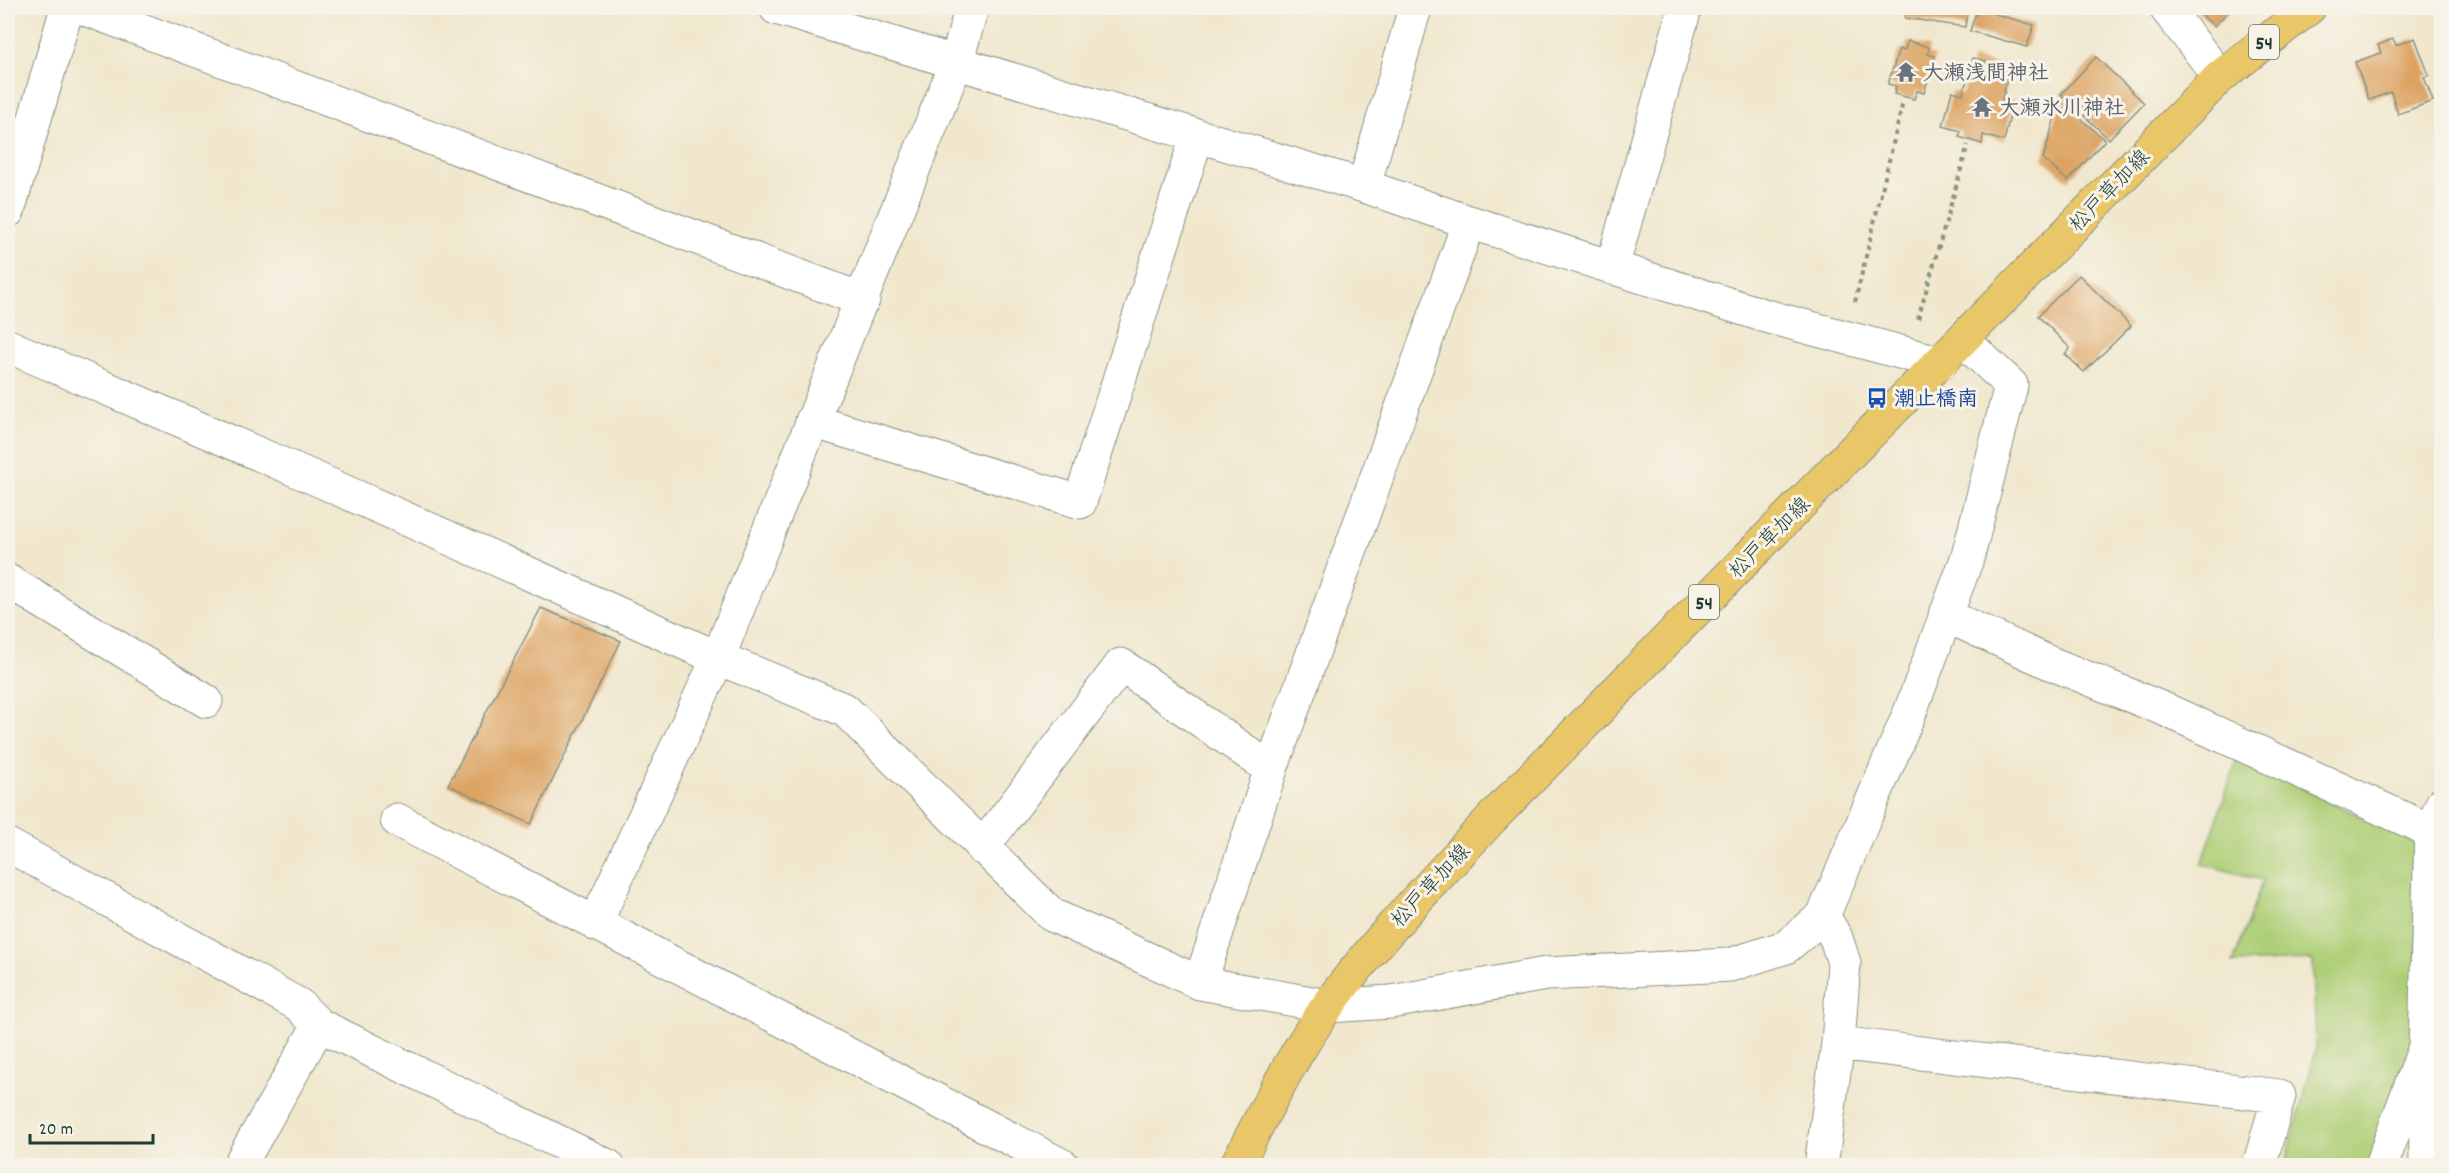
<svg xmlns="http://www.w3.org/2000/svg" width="2449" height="1173" font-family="Dekko,'Klee One',sans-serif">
<rect width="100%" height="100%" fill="#f7f3e8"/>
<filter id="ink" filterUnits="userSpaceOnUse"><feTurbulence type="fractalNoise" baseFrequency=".0167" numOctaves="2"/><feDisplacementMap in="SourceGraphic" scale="12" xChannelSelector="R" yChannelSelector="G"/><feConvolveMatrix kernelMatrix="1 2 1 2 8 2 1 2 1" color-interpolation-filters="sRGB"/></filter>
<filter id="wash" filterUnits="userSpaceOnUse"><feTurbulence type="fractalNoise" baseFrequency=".008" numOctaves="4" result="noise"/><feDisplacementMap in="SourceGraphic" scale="24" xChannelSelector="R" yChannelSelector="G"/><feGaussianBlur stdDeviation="1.35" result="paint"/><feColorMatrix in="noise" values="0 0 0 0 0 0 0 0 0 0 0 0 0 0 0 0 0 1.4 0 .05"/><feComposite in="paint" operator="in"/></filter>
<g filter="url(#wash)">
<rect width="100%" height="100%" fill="#f0e7cd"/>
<!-- green -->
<path fill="#aecf77" stroke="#668656" stroke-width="1.5" d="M2238,757L2421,846L2413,1038L2369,1165H2285L2316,1050L2313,960L2233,963L2263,880L2202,864Z"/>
<g id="blocks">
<!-- building -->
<path fill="#dca260" d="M1906,8H1968L1965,27L1905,18Z
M2200,8H2232L2214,26L2197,11Z
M1977,9L2034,25L2027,47L1970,31Z
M2415,38L2429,75L2424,77L2433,101L2398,114L2391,92L2369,100L2355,62L2381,53L2378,45L2393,39L2396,45Z
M1908,41L1929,47L1928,54L1935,56L1924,93L1917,91L1914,99L1894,94L1896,86L1888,84L1899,49L1904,51Z
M2096,57L2144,103L2109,139L2061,94Z
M1973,58L2010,68L2002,100L2013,102L2004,141L1983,135L1982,144L1959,137L1961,131L1943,126L1952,91L1963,94Z
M2060,100L2105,140L2068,181L2043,159Z
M2079,275L2131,326L2084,372L2065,354L2070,348L2038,316Z
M541,608L621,641L531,824L448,785Z"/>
</g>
</g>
<g filter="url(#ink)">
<use href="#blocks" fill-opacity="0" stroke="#889280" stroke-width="1.5"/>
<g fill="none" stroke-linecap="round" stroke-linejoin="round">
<!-- minor casing -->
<g stroke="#889280" stroke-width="35">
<path id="minor" d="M83,8L863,300
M776,8L1364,186L1469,222L1766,316L1941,363
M2166,8L2220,77
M1364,186L1415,8
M8,211L67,8
M1612,268L1685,8
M8,346L312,477L718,658L845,710L1052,915L1200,983L1328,1006L1391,1002L1546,974L1730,965L1786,947L1823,916L1910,712L1968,556L2011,385L1964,341
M812,421L1080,502L1197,136
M8,581L206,701
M1945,615L2050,663L2166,710L2431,831L2442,804
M397,820L1063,1166
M8,845L299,1005L319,1025L608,1166
M982,848L1121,665L1271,769
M595,924L718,658L956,63L972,8
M1200,983L1271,769L1469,222
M1838,1043L2279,1096L2259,1166
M2425,1065L2426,1166
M239,1166L319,1025
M1821,1166L1838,1043L1844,963L1836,938L1823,916
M2381,1166L2425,1047L2431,831"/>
</g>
<!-- major casing -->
<g stroke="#889280" stroke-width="35">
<path id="major" d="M1236,1166C1265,1111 1293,1054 1329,1004C1378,938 1435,880 1491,819L2220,77L2309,8"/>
</g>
<!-- path -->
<path stroke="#889280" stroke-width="4" stroke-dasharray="4.5 4.5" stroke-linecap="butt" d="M1855,302L1903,102
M1918,319L1968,145"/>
<!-- minor -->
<use href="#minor" stroke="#fff" stroke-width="33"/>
<!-- major -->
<use href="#major" stroke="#e9c769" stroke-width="33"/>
</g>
</g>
<!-- icons -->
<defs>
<g id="temple-bare" transform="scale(1.62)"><path d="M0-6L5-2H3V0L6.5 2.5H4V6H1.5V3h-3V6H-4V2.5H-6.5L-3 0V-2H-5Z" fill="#6b7280" stroke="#f7f3e8" stroke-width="2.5" paint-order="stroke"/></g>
<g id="bus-bare" transform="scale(1.62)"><path d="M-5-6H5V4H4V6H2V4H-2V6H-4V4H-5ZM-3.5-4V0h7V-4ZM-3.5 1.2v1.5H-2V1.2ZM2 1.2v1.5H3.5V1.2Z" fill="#1a4fb4" stroke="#f7f3e8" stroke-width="2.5" paint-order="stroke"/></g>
</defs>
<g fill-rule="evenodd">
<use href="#temple-bare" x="1906" y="72"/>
<use href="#temple-bare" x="1982" y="107"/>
<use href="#bus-bare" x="1877" y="398"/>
</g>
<g text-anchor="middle" stroke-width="6" stroke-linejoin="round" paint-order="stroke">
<!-- shield labels -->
<g fill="#f7f3e8" stroke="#60746a" stroke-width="1.5">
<rect x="2249" y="25" width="30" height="34" rx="4.5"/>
<rect x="1689" y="585" width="30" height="34" rx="4.5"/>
</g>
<g font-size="20" font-weight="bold" fill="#1f3d34">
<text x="2264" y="49">54</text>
<text x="1704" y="609">54</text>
</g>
<!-- worship labels -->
<g font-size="21" font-weight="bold" fill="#5b616d" stroke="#f7f3e8" text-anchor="start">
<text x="1923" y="79">大瀬浅間神社</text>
<text x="1999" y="114">大瀬氷川神社</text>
</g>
<!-- street labels -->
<g font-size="21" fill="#1f3d34" stroke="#f7f3e8">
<text transform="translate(2109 190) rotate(-46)" y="7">松戸草加線</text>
<text transform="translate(1769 537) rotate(-45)" y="7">松戸草加線</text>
<text transform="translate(1430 885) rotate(-47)" y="7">松戸草加線</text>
</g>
<!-- transit labels -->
<g font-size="21" font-weight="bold" fill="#164399" stroke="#f7f3e8" text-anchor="start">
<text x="1894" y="405">潮止橋南</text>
</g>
</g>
<!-- margin -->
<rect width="2449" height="1173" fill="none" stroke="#f7f3e8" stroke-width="30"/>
<!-- scale -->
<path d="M30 1134v9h123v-9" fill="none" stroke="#1f3d34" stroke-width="3"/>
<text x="39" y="1134" font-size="18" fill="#1f3d34" stroke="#f7f3e8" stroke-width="4.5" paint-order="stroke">20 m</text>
</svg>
